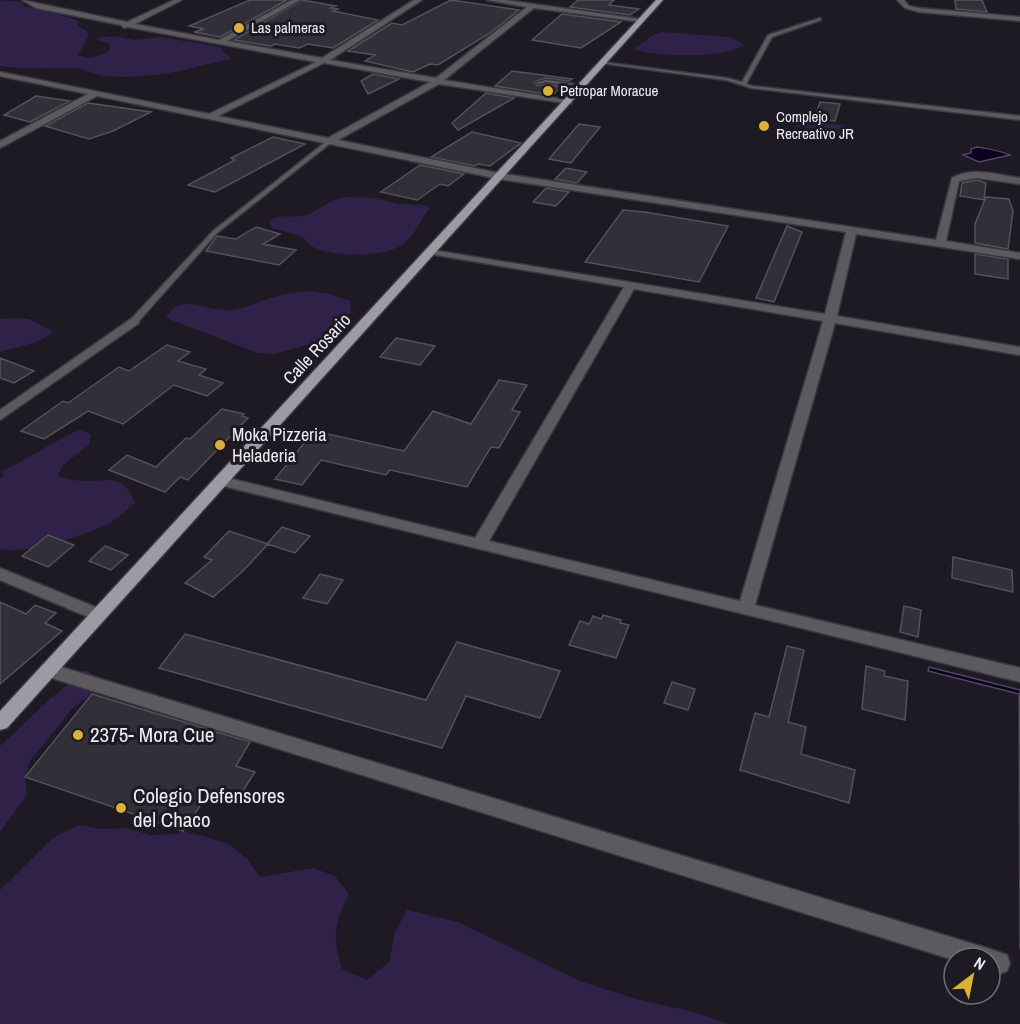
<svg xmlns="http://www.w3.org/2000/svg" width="1020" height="1024" font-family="'Archivo Narrow',sans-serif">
<rect width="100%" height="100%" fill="#1d1a23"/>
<!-- green -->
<path fill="#2f2147" d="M0,0L22,2L24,6L55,13L79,21L77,26L86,30L89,35L78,55C90,61 98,56 110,50V44L97,40V38L114,36L135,40L161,37L221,47V50L231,58C222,62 213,62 204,65C173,74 137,79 104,76C94,75 84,68 73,68C49,67 24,70 0,66Z
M662,32L730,37L744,45C724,59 656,57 633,49L655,34Z
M799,119L855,127L852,135L796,127Z
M347,197L375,198L398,204L424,205L430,208C421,218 417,232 406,242C389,258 338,257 317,249C311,247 308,242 303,238C294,233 282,231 272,228L269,222C279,213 289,218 302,216C318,213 327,199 347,197Z
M311,291L326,293L350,301L351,313L347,320L331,335L319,342L274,354L258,353L166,318C179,292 204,310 225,310C241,311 255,303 270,298C284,294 297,292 311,291Z
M10,318L29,319L54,332L37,342L0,352V319Z
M79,430L91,434L89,445L63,465L58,476C68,479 76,481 87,481C112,481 122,474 135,502C127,510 120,517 110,523C90,534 21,556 0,549V479L4,474L0,472C28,460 51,442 79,430Z
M86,670L99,679L92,694L73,708L30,761L25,777L27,795L0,832V746L51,698Z
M79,825L102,829L127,828L150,835L176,834L183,831L207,837L230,845L247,859L260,877L313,868L335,876L349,894C334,924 332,937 342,969L367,980L390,961L394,934L407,910L458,922L580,981L636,999L694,1012L729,1024H0V890L54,837Z"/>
<!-- water -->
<path fill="#0c0021" stroke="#504760" stroke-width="1.5" d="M977,147C990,149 998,150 1010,155L979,162L963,155L971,153V149Z
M929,667L1020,690V949L1019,694L928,671Z"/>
<!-- building -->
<path fill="#312f38" stroke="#54515b" stroke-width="1.5" d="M250,0H287L220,37L194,32L204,29L189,26Z
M302,0L336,6L331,8L338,9L333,11L378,20L333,48L308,44L299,48L275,44L271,46L234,40Z
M451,0L519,10L490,33L438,65L430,64L413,72L365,61L375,55L348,51L392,23L402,25Z
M578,0H614L609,5L639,9L630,15L570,7Z
M955,0H982L987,12L956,9Z
M562,14L621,22L581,48L532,40Z
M512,71L572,79L569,81L545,78L534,82L537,86L546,84L562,87L552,95L495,86Z
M373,74L399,79L368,94L361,81Z
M486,93L514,98L458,130L452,123Z
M36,96L70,101L30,122L4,115Z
M820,102L840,104L835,121L814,119Z
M88,103L151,112L113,131L89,139L45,126Z
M579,124L600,127L571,163L549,159Z
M472,132L521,143L490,166L478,164L475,166L431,157Z
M273,137L305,144L215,192L188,185L235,160L231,158Z
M420,165L464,174L448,186L440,184L417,200L381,192Z
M566,168L587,172L577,183L555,179Z
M977,180L986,183L984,200L960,196L962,183Z
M546,188L569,192L556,206L533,202Z
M986,197L1009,199L1013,211L1008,249L975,243V224Z
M623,210L645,212L728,226L699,282L585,262Z
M787,226L802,232L774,302L756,298Z
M256,227L280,234L263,244L296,250L279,265L206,251L217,236L236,239Z
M975,254L1008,259V279L975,274Z
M396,338L435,346L420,365L380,357Z
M167,345L190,352L178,361L206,369L199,375L223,383L207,396L174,385L123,424L88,411L44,439L21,431L63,401L68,403L119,367L129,371Z
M0,358L34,371L14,383L0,378Z
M499,380L527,385L512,410L520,412L499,448L491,447L467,487L390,470L386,475L321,460L302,485L275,479L314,431L404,451L433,411L471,424Z
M222,409L244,414L242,416L248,418L188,480L180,477L165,492L109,470L127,455L156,467L186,438L190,439Z
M282,527L310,536L295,553L267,544Z
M229,531L268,544L243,571L213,597L185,583L212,560L204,557Z
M48,535L74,545L48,567L22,556Z
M105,546L128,555L111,570L89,561Z
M953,557L1012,570L1013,592L952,578Z
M320,574L343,580L327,604L303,598Z
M0,602L26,614L35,605L56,613L45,623L62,631L0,684Z
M904,606L921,610L918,637L900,632Z
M603,615L621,620L620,623L629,625L616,658L569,645L580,621L589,624L593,616L601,619Z
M185,634L426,700L457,642L560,671L540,718L466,696L442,748L159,668Z
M787,646L804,650L788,722L806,727L801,754L855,770L849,803L740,770L755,713L769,717Z
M866,666L885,671L884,676L908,681L905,720L862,709Z
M672,682L695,689L688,710L664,703Z
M92,694L250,742L236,766L255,772L237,800L210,791L183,831L25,777Z"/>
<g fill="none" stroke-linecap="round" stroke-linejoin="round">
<!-- lane casing -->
<g stroke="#3a3740" stroke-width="3">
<path id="lane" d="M820,18L821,20L772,37L746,84L752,86L1020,116V120L751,88L726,80L600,63L602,62L727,78L742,82L768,35Z
M546,80L582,85L584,86L582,87L546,82L538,84L536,83Z
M328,140L333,141L217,233L138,322H132V318L213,231Z"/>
</g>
<!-- street casing -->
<g stroke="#3a3740" stroke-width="3">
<path id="street" d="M22,0L127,22L174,0H182L135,24L219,40L292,0H300L227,41L322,58L414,0H422L330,60L436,78L527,7L487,0H504L640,19L642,22L534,8L444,80L568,100L572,102L571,104L439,84L338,140L499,173L936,240L952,178C972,166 998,175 1020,178V184L977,178L959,181L946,241L1020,253V259L856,234L837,316L1020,347V355L835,323L755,605L1020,668V682L215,484L213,481L220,476L475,538L624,287L430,254L425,251L426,249L825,314L846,232L499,179L97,96L0,148V141L88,94L0,76V72L209,114L316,62L128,27L124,28L121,25L36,8ZM324,63L430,82L328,138L218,116ZM634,289L823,321L740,601L489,541Z
M897,0H904L909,6L919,8L1020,17V21L919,12L905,8Z
M135,316L139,317V323L0,420V410Z
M0,568L105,611L107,615L105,619H93L0,580Z
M48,663L990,949L1007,955L1010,963L1007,971L999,974L990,971V958H954V960L42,675L39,670L42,665Z"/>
</g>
<!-- primary casing -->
<g stroke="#3a3740" stroke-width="3">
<path id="primary" d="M656,0H663L7,728L0,730V711Z"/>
</g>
<!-- lane -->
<use href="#lane" fill="#5c5a5f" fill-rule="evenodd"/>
<!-- street -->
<use href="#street" fill="#5c5a5f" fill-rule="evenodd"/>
<!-- primary -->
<use href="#primary" fill="#9c9aa3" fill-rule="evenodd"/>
</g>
<!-- markers -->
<g fill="#ddb133" stroke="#1d1a23" stroke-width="2">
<circle cx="239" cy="28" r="6"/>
<circle cx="548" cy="91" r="6"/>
<circle cx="764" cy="126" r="6"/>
<circle cx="220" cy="445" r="6"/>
<circle cx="78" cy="735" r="6"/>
<circle cx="121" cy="808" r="6"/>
</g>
<g text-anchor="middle" stroke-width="6" stroke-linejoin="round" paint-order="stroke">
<!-- far-poi labels -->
<g font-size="15" fill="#eeecf3" stroke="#1d1a23" text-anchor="start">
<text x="251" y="33">Las palmeras</text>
<text x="560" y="96">Petropar Moracue</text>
<text x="776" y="122">Complejo<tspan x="776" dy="17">Recreativo JR</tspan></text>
</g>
<!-- street labels -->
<g font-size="18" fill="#eeecf3" stroke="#1d1a23">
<text transform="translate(317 349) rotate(-47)" y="6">Calle Rosario</text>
</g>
<!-- poi labels -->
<g font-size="18" fill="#eeecf3" stroke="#1d1a23" text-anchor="start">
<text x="232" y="441">Moka Pizzeria<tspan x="232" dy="21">Heladeria</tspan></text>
</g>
<!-- near-poi labels -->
<g font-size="21" fill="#eeecf3" stroke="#1d1a23" text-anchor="start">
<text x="90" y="742">2375- Mora Cue</text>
<text x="133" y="803">Colegio Defensores<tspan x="133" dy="24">del Chaco</tspan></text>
</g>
</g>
<!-- north arrow -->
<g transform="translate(972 976) rotate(32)"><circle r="28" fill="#1d1a23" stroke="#716e76" stroke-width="1.5"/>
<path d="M0-4.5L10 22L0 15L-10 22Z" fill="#ddb133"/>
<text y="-9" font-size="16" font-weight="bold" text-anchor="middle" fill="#eeecf3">N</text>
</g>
</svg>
